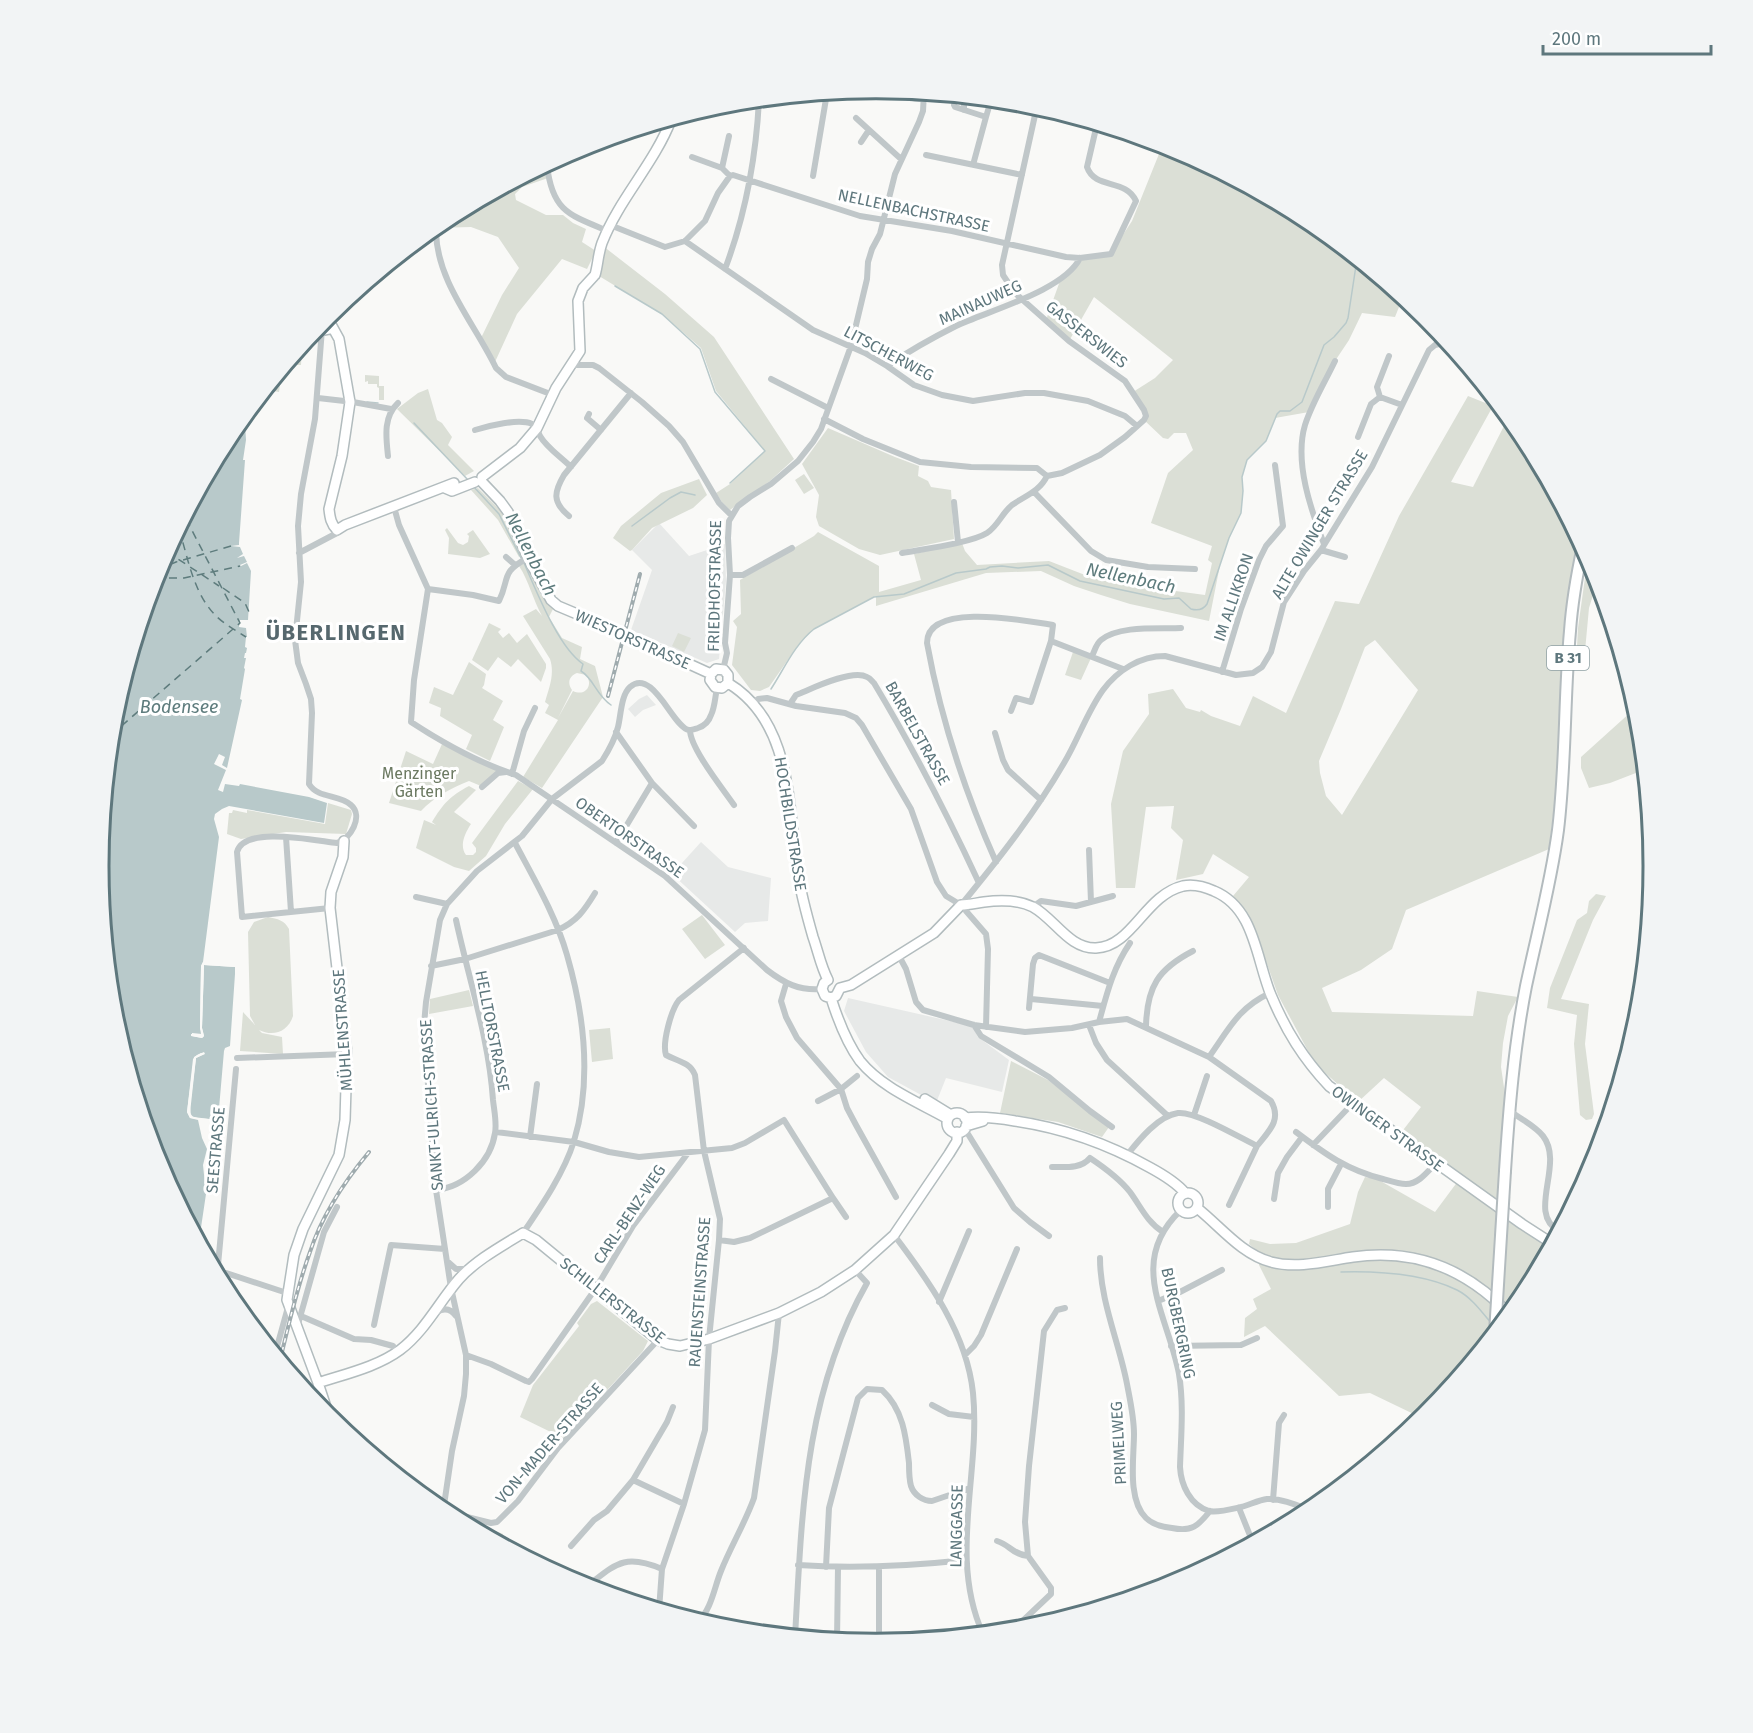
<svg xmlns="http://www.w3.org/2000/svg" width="1753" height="1733" font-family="'Fira Sans',sans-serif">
<rect width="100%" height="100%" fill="#f9f9f7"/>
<!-- built -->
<path fill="#e7e9e8" d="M659,523L689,556L725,544L726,581L719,659L707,663L631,630L652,570L632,550Z
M647,695L656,705L643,710L635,717L628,709L639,699Z
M701,842L728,867L771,878L768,921L745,923L735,932L672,874Z
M848,998L972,1026L978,1037L1009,1060L1002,1092L946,1078L936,1103L888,1077L866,1052L844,1011Z"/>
<!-- green -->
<path fill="#dbdfd6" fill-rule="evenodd" d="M1163,144L1175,148L1309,220L1403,297L1395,317L1362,313L1349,340L1335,361L1309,412L1275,418L1266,441L1247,460L1242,477L1243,491L1241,513L1229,538L1220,565L1209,621L1130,604L1101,595L1074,586L1041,571L986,573L876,606V596L814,629L799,644L769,687L760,691L751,690L732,665L737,627L733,621L741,614L740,580L814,536L818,532L879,566V592L921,580L914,554L962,543L965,551L977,565L1049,561L1085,575L1124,584L1205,595L1212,563L1208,560L1212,546L1151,523L1168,473L1193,450L1186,433H1174L1168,439L1163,438L1144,420L1146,416L1133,392L1155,378L1173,360L1094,297L1069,341L1046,320L1061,278L1080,258L1111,253L1132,221Z
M547,165L548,178L522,187L515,194L516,200L546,215H563L573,223L586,229L582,242L596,251L587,269L562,259L517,314L495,362L481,338L502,295L519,268L498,237L471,227L434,228L445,219Z
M603,246L665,294L714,337L794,459L770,481L730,510L722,502L716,493L730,484L765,451L716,391L701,348L663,315L599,276Z
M302,346L301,365H287Z
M282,371L279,392L266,390Z
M365,375L379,376V386H384V400H379V388L377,387V384H368V381L365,382Z
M428,389L437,420L442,423L452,437L448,445L474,471L465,476L397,409L418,393Z
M1468,396L1493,406L1451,482L1473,487L1507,420L1513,422L1524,435L1579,539L1565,627L1559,765L1549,849L1406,910L1392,949L1361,970L1322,988L1332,1012L1473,1016L1477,991L1518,997L1508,1016L1503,1043L1501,1067L1505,1094L1497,1203L1400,1134L1421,1107L1384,1078L1358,1102L1315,1064L1278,995L1254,927L1233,896L1249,877L1213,854L1203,874L1176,880L1183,840L1171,828L1174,806L1146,807L1135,888H1116L1111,804L1123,751L1149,714L1148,694L1173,689L1186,708L1200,712L1201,710L1211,716L1240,726L1253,696L1286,713L1335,601L1359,604L1399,516ZM1375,640L1418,690L1342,815L1326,796L1320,773L1319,761L1341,709L1365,647Z
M828,428L895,457L919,466L918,476L928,481L931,487L951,490L954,539L880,555L859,549L819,526L816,517L819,495L802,464Z
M804,474L814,488L804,494L795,480Z
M699,479L707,495L693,508L652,528L632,550L630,551L613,538L621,526L661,493Z
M478,488L501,511L523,555L519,557L498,520L471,490Z
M447,528L458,543L463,545L468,542L469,536L467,534L473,530L490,554L480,558L448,554L449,538L445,530Z
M1588,556L1595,569L1601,587L1594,592L1589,608L1585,651L1576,664L1578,628Z
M526,561L541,595L553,609L549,617L562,638L582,647L580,659L595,666L603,697L542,788L523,777L558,720L545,713L549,705L545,702C549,688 555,674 550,659L523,616L536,609L542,616C533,600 529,581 519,566ZM577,673L586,675C594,685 585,697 573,691L558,718L572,690C567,683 569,676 577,673Z
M489,623L501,629L498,632L503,638L509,633L517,643L527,634L546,664V668L541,682L518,659L511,667L498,657L488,671L472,660Z
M678,633L691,638L684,652L672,646Z
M1616,637L1627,674C1612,659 1613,658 1616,637Z
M1073,652L1091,658L1081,680L1065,675Z
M469,662L486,674L484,685L482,688L503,701L493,720L504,727L490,761L466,749L472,735L440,716L441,708L429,703L434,687L453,695Z
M1635,700L1640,715L1644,763L1642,765L1641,771L1610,783L1589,788L1581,768V757L1632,711Z
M442,744L498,771L481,786L469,781C451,788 434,797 421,811L389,803L406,751L433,764Z
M518,781L533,789L505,824L486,856L469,871L454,867L416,848L424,820L436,825L432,822C443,804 450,796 469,786L476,790L454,812L471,824C465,833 459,846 466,855H473L476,852V848L472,843Z
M328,803L351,810L352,814L346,834L286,832L241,839L227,834L229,813H232L233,810L247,813V810L325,824Z
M1596,894L1606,896L1593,920L1561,999L1589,1004L1585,1044L1594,1114L1592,1119L1586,1120L1580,1115L1574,1044L1577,1015L1547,1008L1550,988L1577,920L1587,913L1589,901Z
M702,915L725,945L705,959L682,929Z
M268,917C278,919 284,920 289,929L293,1016C288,1032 273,1037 259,1030L262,1033L282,1037L283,1054L240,1051L243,1012L255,1025L250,1016L248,932L254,922Z
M469,990L473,1006L429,1014L430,999Z
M610,1028L613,1059L592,1062L589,1030Z
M1011,1061L1048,1080L1109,1127L1102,1137L1058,1122L1000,1113Z
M1365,1177L1377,1179L1435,1212L1458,1181L1550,1248L1523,1299L1424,1419L1370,1393L1339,1396L1265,1326L1244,1337L1245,1318L1257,1309L1253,1299L1271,1289L1259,1265L1258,1252L1249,1244L1250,1239L1270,1244L1296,1243L1350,1224L1358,1192Z
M597,1301L648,1341L643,1351L563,1438L520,1417L533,1385L579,1326L577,1323L591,1304Z
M486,1527L503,1534L505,1546L483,1534Z"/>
<!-- water -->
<path fill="#b8c9ca" d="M246,414L247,422L245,424L246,440L243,460H245L239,543V545L231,546L240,547L243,554L237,558L244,556L247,562L240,565L241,566L247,563L251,571L248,620H240L239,627L246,628L247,637H246L245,647L247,648L246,653H245L244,658H246L244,668L245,669L240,699L242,700L227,768L222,765L225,757L219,754L214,764L226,770L218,790L223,792L225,784L239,786L240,784L309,797L327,803L324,823L229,806L222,809L215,814L214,819L219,837L203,962L201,966L200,1028L202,1034L192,1033V1036L202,1038L204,1036L202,1028L204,965L235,967V974L230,1046L225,1048L224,1051L218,1120L198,1118L191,1116L190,1106L196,1058L204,1054L201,1053L194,1057L187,1112L190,1118L198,1120L202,1138L207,1149L203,1165L206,1194L199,1241L158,1164L113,1018L99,866L114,714L158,568L230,434Z"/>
<!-- pier -->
<path fill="#f9f9f7" d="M203,962L235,965V967L204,965L202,1028L204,1036L202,1038L191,1036V1034H201L200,1028L201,966Z
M204,1052L205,1054L196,1058L190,1113L193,1117L218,1120V1122L190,1118L187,1112L193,1059L197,1055Z"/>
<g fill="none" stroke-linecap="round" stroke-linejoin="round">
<!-- stream -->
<path stroke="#b8c9ca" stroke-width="1.5" d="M615,286L662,314L700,349L715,392L765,451L730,483
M367,402L378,403
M414,423L468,480
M473,486L499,514L521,558
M632,526L670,498L681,492L695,495
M524,563C536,590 558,647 583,664L581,671C594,679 596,695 611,705
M771,689C784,669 795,644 814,629L874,597L904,594L956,573L986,569L990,567L1002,566L1018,568L1048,565L1080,581L1164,599L1179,598L1191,609C1198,611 1203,610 1207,604L1229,538L1241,513L1243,491L1242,477L1247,460L1266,441L1277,414L1280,411H1290L1302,402L1324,345L1334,337L1346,323L1348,318L1357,259
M1341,1272C1378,1271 1424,1274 1457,1290C1471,1297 1482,1312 1491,1323"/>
<!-- ferry -->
<path stroke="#5e7c7d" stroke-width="1.5" stroke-dasharray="8 6" stroke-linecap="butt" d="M179,529C188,558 193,592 215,615C224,624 235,630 246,637
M166,553L178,559L219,586
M157,570L176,562L231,546
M155,578H184L240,566
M223,588L245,603L249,612
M111,735L240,623L185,517"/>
<!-- secondary casing -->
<g stroke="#b2bcbe" stroke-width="12">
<path id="secondary" d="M595,275C598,265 598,254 602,243C619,199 654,164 671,120
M329,314L328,319L339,339L350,402L342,456L329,509C330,518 331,524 337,530L345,525L454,483
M319,325L324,330L329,329L332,327
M482,477L520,448L537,428L556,388L580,351L578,301L583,288L594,276
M482,482L500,501L508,512L528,558L551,600L558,606L615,630
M445,488L452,491L475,482
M630,637L711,674
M711,674L710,680L715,687L722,688L728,683
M711,674L716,669L724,670L728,675V683
M728,683C793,722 788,808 798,874C801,895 807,916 813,937C818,951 821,967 828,980
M828,980L824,983L822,989L825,996L831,998L836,996L840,988
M840,988L851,985L934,933L961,905C969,905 976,903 984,902C999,900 1019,900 1033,907C1055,919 1069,949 1096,948C1132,947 1145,895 1183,886C1193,884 1205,887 1214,891C1255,908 1256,959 1271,995C1286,1031 1303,1058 1329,1086L1522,1224L1553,1244
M831,998C838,1020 846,1042 860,1061C882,1088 918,1102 948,1119
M925,1099L951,1115
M947 1123a10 10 0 1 1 20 0a10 10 0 1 1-20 0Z
M965,1118C982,1116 998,1118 1015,1121C1063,1128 1106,1143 1149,1167C1162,1174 1176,1182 1185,1193
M966,1126L983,1121
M1178 1203a10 10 0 1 1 20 0a10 10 0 1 1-20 0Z
M1197,1208C1220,1226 1241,1254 1271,1262C1298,1269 1326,1261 1353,1257C1416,1248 1467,1269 1510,1315
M318,1383C345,1374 377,1367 400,1350C425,1331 439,1302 459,1279C476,1260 502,1246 523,1233L536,1240L658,1340L668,1344L680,1346L709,1339L779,1313L821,1292L855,1270L894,1235L949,1154L957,1141V1132
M326,1417V1407L318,1383L287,1300L294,1255L303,1229L339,1155L345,1120L347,1054L330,908L331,892L343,857L344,841"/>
</g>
<!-- primary casing -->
<g stroke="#b3bbbe" stroke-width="14">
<path id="primary" d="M1505,1171C1509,1109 1514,1047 1526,986C1537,934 1551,883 1558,830C1566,764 1564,697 1570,631C1572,602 1577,574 1583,546"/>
</g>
<!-- street -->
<path stroke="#c0c7c9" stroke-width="6" d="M895,90C905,99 912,99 924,99
M957,96L954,105L955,107L986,117L973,165
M962,97H964V110
M986,117L991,100
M856,118L901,159
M861,142L869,130
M926,155L1022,175
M692,157L722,168L730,176
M547,165C552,211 569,215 608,231
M722,168L729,136
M813,176L827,93
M610,225L665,247L685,241L705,221L718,193L730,176L733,175L860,216L952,231L1066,257L1080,258L1111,254L1136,201C1126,178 1095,190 1087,167L1097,124
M436,232C437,282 475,324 496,368L506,377L553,395
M685,241L813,330L865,353L887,366L914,385L942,395L973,401L1025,393H1044L1088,401L1125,416L1137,426
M725,269C745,216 756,157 759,100
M322,329L315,419L301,494L298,526L301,582L295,640L298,663L306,684L311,699L312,713L309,784C318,799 339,794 351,805C364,816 350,840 337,843C317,841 244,825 237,852L242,917L330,908
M571,365H593L599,368L642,402L669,426L683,442L719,503L731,515
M887,366C909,351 932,338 956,326C987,311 1064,291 1080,258
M771,379L828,408
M1380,397L1377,387L1389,356
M318,398L353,402L391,409
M589,414L587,418L601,430
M824,419L863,439L920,462L971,467L1037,468L1047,476
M475,430C488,426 519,418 532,424C537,426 538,432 540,436C547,448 561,457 571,467
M1358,437L1371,404L1380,397L1402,405
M388,456C386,437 383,417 398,403
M1034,492L1091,551L1106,560L1148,567L1195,569
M954,502L958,542
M394,507L399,525L428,589L414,680L411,722C443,743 479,763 516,775L665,876L767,970C784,983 799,991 822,989
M569,516C552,502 554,492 564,475L631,393
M1324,544C1311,510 1294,462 1305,425C1312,403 1325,382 1335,361
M1321,550L1345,557
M299,553L337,533V530
M902,553C923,549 971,543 987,533C998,526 1002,513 1012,505C1025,496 1040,491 1047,476L1062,473L1100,455L1125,437L1144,420L1146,416L1144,410L1125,381L1069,341L1015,293L1003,275L1002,265L1037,106
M506,557L515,565
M730,575H743L792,548
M428,589L473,595L499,601C510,579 500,572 528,558
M1051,641L1123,669
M1092,656C1095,650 1096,644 1101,640C1119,625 1159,629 1181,628
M723,670L727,653L725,643L730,575L728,538L729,521L738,506L750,497L771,484L798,461L813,442L821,429L851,346L867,279L868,262L872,249L880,234L895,174L919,122L923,111L924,93
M1222,672L1241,609L1259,560L1266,546L1283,526L1275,465
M753,703L758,699L767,698L796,706L845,713L856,718L862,725L911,809L937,882L946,896L961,905C998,860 1035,813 1064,763C1078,740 1087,712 1103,690C1118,670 1140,656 1165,656L1236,675L1253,673L1262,667L1271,652L1284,602L1304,571L1321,550L1372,467L1429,350L1435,345L1448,342
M790,704L796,695L801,693C815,687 853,669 867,677C870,678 872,681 874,683C913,748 947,814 979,883
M690,730C690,748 723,789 734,805
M995,733L1003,760L1008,770L1041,800
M512,774L524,731L535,708
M652,783L694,826
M482,787L498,773L506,772
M286,837L291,912
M515,843C534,879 556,916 567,955C584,1014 592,1081 574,1141C564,1173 542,1205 523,1233
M616,843L652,783L616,732
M1089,850L1091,902
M996,862C964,790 941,720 927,643C927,601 1027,621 1053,625L1051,641L1031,702L1016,698L1011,711
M416,897L447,904
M964,905L966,911L986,934L988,949L986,1027
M1033,907L1041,901L1076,906L1113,896
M899,956L906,969L916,1002L923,1010L974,1025L1025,1032L1072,1028L1099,1022L1127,1019L1209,1057L1271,1101C1282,1120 1269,1131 1257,1146C1239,1137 1195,1111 1178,1113C1158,1116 1139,1140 1127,1155
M431,966L465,959L558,930C577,921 584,911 595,893
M786,984L781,1001L786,1017L797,1038L841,1089L847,1108L856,1125L896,1197
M1031,999L1103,1006
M1029,1008L1033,964L1035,958L1039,955L1110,983
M1099,1022C1107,993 1113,968 1130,943
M974,1025L981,1036L1049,1077L1090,1111L1112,1127
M1089,1025L1096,1043L1107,1060L1168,1116
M1146,1026C1147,987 1158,969 1193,951
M1209,1057C1229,1029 1238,1008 1270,993
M237,1058L347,1054
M236,1069L218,1265L223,1272L287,1293
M818,1101L841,1089L857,1076
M1509,1110C1520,1119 1534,1125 1543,1136C1565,1164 1526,1214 1559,1231
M1194,1115L1207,1076
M961,1131L968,1134L1014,1208L1030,1222L1049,1236
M496,1132L574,1142L609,1152L639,1157L732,1148L745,1143L784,1120L833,1198L750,1238L734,1242L719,1240
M1296,1132C1325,1154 1347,1170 1383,1179C1390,1181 1399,1184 1406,1184C1419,1184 1428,1171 1436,1163
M530,1137L537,1084
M1313,1145L1353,1103
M1052,1167C1065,1167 1081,1169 1090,1158C1105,1168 1119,1178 1130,1192C1141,1207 1147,1222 1163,1232
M436,1190C465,1187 491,1161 495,1133C497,1123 494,1110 493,1100C489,1039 469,980 456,920
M833,1198L846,1217
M1274,1199L1278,1173L1287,1157L1302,1137
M1229,1205L1257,1146
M1328,1207V1189L1341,1164
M1181,1210C1126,1262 1168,1315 1179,1374C1184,1405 1181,1436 1180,1467C1181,1485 1190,1505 1209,1511C1217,1513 1232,1509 1241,1507C1249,1505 1259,1500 1267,1499C1281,1498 1299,1506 1312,1511
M894,1235C929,1281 967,1334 973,1393C981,1473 948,1557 983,1634
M1100,1258C1100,1301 1119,1342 1127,1384C1130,1400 1134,1417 1134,1434C1134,1458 1127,1499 1146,1518C1153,1525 1163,1527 1172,1528C1192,1532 1198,1526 1210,1511
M447,1261L456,1269H470
M1158,1301L1180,1292L1222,1270
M939,1302L969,1231
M437,1312C445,1307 451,1309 456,1316
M301,1316L354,1339L371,1340L393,1346
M374,1325L391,1245L445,1249
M297,1328L324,1232L337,1207
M1171,1346L1241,1345L1257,1338
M275,1354L288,1307
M466,1355L491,1364L526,1381L529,1382L532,1379L596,1288L633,1226L688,1153
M965,1355L974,1346L981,1335L1017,1249
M932,1405L949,1414L974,1417
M633,1480L667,1422L673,1407
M1273,1500L1279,1423L1284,1415
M1239,1508L1253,1543
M443,1511L491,1523L497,1522L518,1501L558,1448L658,1340
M443,1512L452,1451L464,1396L466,1374V1355L451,1288L436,1190L425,1045L424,1025L426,1002L440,920L447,904L477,871L522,836L552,799L602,761C609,750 615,739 618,727C621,715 621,695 630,687C653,667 673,728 689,730C690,730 697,729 698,728C704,726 709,721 711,715C715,707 715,697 717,688
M997,1541C1010,1545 1012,1554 1028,1556
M571,1546L594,1520L607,1511L633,1480L684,1504
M798,1565C855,1569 910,1566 966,1560
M826,1567L829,1508L858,1398L867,1389L882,1390C903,1409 906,1436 909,1463C909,1470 909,1479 911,1486C914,1495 923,1501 932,1501L970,1488
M879,1567V1644
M586,1587C616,1564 624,1553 662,1569
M659,1610L662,1569L684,1504L705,1430L709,1339L719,1240L720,1219L704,1151L695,1075C690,1062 677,1061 666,1055C662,1043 671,1010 679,1000L744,948
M698,1622C712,1608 714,1588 721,1571C731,1546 745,1523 754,1498L775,1351L779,1313
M1012,1631L1051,1594V1588L1028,1556L1025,1522L1029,1466L1044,1331L1057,1310L1065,1308
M795,1637C802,1513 804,1394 867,1283L855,1270
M837,1641L838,1567"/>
<!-- secondary -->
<use href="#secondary" stroke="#fff" stroke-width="9"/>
<!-- primary -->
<use href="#primary" stroke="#fff" stroke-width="10"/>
<!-- rail casing -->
<g stroke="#9fabae" stroke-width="4">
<path id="rail" d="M608,696L640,574
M280,1360C289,1324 297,1287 310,1252C322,1215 344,1182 369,1152"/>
</g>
<!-- rail -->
<use href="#rail" stroke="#fff" stroke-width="1.5" stroke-dasharray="4.5" stroke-linecap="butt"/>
<!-- secondary-bridge casing -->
<g stroke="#b2bcbe" stroke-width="12" stroke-linecap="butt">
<path id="secondary-bridge" d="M615,630L630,637"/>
</g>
<!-- primary-bridge casing -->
<g stroke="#b3bbbe" stroke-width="14" stroke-linecap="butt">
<path id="primary-bridge" d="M1495,1333L1505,1171"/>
</g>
<!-- secondary-bridge -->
<use href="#secondary-bridge" stroke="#fff" stroke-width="9"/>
<!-- primary-bridge -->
<use href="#primary-bridge" stroke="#fff" stroke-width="10"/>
</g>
<g text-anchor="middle" stroke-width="6" stroke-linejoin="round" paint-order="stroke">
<!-- shield labels -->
<rect fill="#fff" stroke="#8ea0a4" stroke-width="1.5" x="1547" y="646" width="42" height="24" rx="4.5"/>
<g font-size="15" font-weight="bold" fill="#5e777d">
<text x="1568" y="663">B 31</text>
</g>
<!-- street labels -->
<g font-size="16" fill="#5e777d" stroke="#fff">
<text transform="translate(914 210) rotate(12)" y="6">NELLENBACHSTRASSE</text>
<text transform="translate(980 302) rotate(-24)" y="6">MAINAUWEG</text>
<text transform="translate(1087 334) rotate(38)" y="6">GASSERSWIES</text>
<text transform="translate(889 353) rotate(28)" y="6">LITSCHERWEG</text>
<text transform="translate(1319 524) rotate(-59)" y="6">ALTE OWINGER STRASSE</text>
<text transform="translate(714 586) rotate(-89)" y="6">FRIEDHOFSTRASSE</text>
<text transform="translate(1233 597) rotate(-71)" y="6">IM ALLIKRON</text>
<text transform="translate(633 639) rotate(24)" y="6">WIESTORSTRASSE</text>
<text transform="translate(918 733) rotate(61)" y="6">BARBELSTRASSE</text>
<text transform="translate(791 824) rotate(81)" y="6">HOCHBILDSTRASSE</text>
<text transform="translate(630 837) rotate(35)" y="6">OBERTORSTRASSE</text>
<text transform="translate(342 1030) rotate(-94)" y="6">MÜHLENSTRASSE</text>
<text transform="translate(493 1031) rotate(79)" y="6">HELLTORSTRASSE</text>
<text transform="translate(431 1105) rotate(-94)" y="6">SANKT-ULRICH-STRASSE</text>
<text transform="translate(1388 1128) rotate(36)" y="6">OWINGER STRASSE</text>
<text transform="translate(215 1150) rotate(-85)" y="6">SEESTRASSE</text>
<text transform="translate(629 1214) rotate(-56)" y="6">CARL-BENZ-WEG</text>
<text transform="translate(699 1292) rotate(-86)" y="6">RAUENSTEINSTRASSE</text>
<text transform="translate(613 1300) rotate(38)" y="6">SCHILLERSTRASSE</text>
<text transform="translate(1179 1323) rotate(78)" y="6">BURGBERGRING</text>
<text transform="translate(549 1443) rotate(-49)" y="6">VON-MADER-STRASSE</text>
<text transform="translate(1118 1443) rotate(-93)" y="6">PRIMELWEG</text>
<text transform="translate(956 1526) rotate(-89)" y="6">LANGGASSE</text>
</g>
<!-- park labels -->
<g font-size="16" fill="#6c7a62" stroke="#fff">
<text x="419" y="779">Menzinger<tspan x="419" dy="18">Gärten</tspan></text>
</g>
<!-- water labels -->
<g font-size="18" font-style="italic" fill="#5e7c7d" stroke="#fff">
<text transform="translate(531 554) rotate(63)" y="6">Nellenbach</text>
<text transform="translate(1131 578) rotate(12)" y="6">Nellenbach</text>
<text x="179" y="713">Bodensee</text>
</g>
<!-- district labels -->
<g font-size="22" font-weight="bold" letter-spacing="1.5" fill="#56686e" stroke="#fff">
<text x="336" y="640">ÜBERLINGEN</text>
</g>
</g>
<!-- crop -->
<path d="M0 0H1753V1733H0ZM109 866a767 767 0 1 1 1534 0a767 767 0 1 1-1534 0Z" fill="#f2f4f5" fill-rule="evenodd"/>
<path fill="none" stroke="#5e777d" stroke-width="3" d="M109 866a767 767 0 1 1 1534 0a767 767 0 1 1-1534 0Z"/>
<!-- scale -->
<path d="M1543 45v9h168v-9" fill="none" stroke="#5e777d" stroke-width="3"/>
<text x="1552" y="45" font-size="18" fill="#5e777d" stroke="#ffffff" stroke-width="4.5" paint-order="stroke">200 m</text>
</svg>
